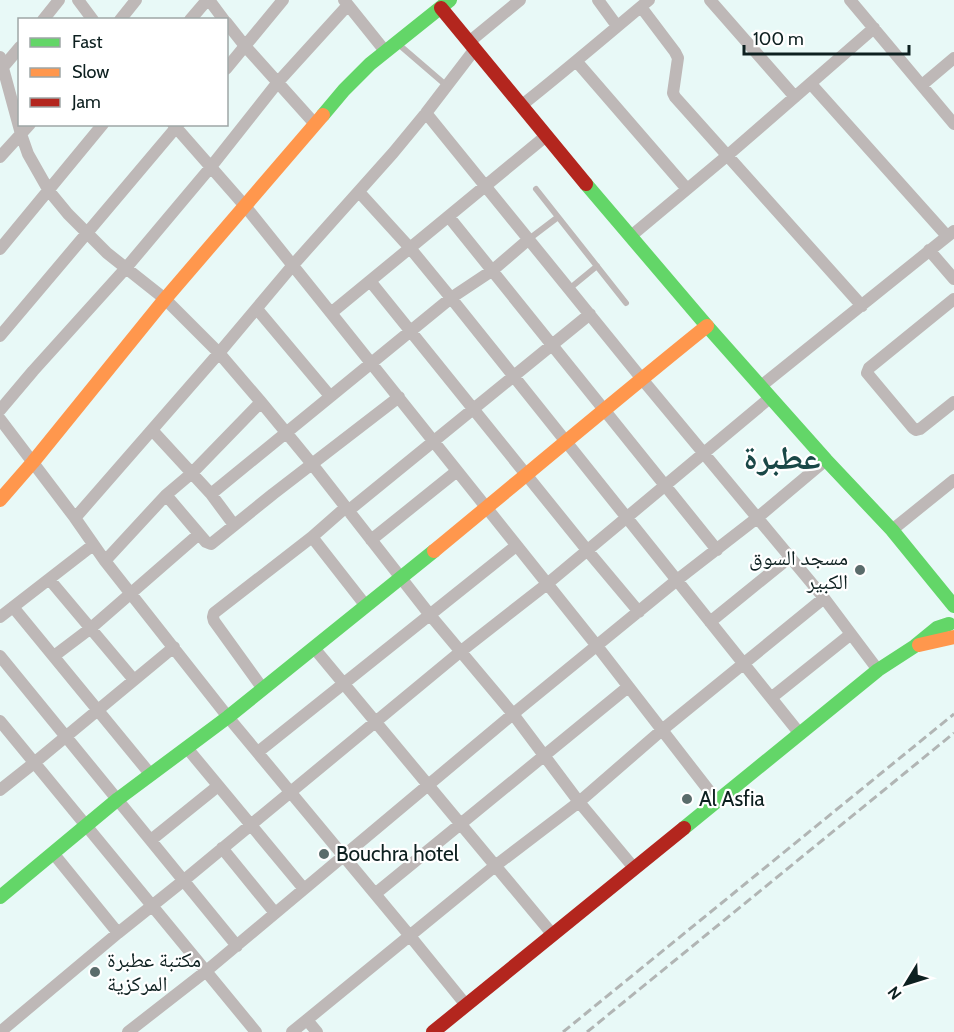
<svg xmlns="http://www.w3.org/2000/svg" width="954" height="1032" font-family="Cabin,'Noto Naskh Arabic',sans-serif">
<rect width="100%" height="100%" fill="#e8f9f7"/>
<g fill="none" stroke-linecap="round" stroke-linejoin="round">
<!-- lane -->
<path stroke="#beb8b7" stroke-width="6" d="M397,43L447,86
M536,189L626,303
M529,239L558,217
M569,289L597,266"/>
<!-- street -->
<path stroke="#beb8b7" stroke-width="12" d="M78,0L93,20
M209,0L224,20
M344,0L385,51
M598,0L617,26
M710,0L795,97
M850,0L954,124
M641,7L675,52L678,58L673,93L675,97L862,306
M43,20L59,0
M120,20L136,0
M190,20L207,0
M226,22L245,46L315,124
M469,42L520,0
M0,57L21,134L28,154L49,191L68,214L107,253L165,299L219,353L261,402L312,464L430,615L513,714L579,802L634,868
M577,62L687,189
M3,67L20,47
M226,69L283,0
M811,84L947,236
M922,85L954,58
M522,105C565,71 607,35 649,0
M426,113L642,379L824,598L878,670
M173,124L245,206L331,313L597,646L717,801
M0,157L30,124
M359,192L410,248L451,298L800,734
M449,217L717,550
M631,236L728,155L874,28
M0,249L103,124
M929,250L954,279
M370,281L587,550L639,612
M954,299L869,368L867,373L913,428L916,430L920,429L954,402
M257,309L330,396
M331,313L546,136
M0,336L179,124
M761,386L954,231
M0,410L33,371L126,268L210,168L278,82L348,5
M0,419L75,518L105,561L228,717L410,936L466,1005
M152,430L211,494L234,525
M211,494L451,298L493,270L529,239
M166,495L206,542L211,544L273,494L399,397
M348,511L590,314
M75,518L219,353L293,265L393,153L426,113L475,49
M892,530L954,480
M312,537L366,606
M371,540L457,471
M105,561L166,495L192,473L261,402
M49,579L134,680
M13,607L151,775
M0,617L93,545
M710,622L790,557
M314,648L553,935
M0,656L237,946
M54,656L91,628L199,534
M263,689L214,621L213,617L214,613L312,537L345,508
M771,698L851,634
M0,721L256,1032
M187,748L304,889
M258,752L516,546
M0,790L34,763L174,647
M151,840L218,786
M222,848L275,913
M53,853L118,933
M375,894L628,687
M307,1020L317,1032
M0,1032L118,933L183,881L460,652L547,584L771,397
M128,1032L205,972L513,714L677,580L757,518L826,460
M292,1032L495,866L579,802L662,730L824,598"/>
<!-- fast -->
<path stroke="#63d668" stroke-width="14" d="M323,115L344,90L370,64L450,0
M586,184L707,326L826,460L892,530L954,606
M684,828L878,670L915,646L937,628L949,624
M0,897L118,799L228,717L434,551"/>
<!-- slow -->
<path stroke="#ff974d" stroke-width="14" d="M0,500L33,462L165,299L323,115
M434,551C525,476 615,400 707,326
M919,645L954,637"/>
<!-- jam -->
<path stroke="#b3261e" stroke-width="14" d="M441,8L586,184
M433,1032L684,828"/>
<!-- rail -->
<path stroke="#b1b5b4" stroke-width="3" stroke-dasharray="9 4.5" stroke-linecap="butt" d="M563,1032L954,714
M587,1032L954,733"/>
</g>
<!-- markers -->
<g fill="#5a6c6b" stroke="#fff" stroke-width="2">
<circle cx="860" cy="570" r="6"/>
<circle cx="687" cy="799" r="6"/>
<circle cx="324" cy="854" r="6"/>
<circle cx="95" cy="972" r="6"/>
</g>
<g text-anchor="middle" stroke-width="4.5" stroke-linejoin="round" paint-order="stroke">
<!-- poi labels -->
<g font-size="21" fill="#0d2020" stroke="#fff" text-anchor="start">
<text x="848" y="565" text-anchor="end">مسجد السوق<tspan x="848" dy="24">الكبير</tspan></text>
<text x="699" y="806">Al Asfia</text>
<text x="336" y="861">Bouchra hotel</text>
<text x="107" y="967">مكتبة عطبرة<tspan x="107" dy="24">المركزية</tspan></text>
</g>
<!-- town labels -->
<g font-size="33" font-weight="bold" fill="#1a4847" stroke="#fff">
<text x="782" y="469">عطبرة</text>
</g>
</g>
<!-- legend -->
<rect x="18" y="18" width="210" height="108" fill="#ffffff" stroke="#9ea6a6" stroke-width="1.5"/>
<rect x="30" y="38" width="30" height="9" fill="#63d668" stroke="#9ea6a6" stroke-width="1.5"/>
<text x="72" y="48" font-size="18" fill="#0d2020">Fast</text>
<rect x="30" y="68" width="30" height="9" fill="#ff974d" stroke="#9ea6a6" stroke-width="1.5"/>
<text x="72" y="78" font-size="18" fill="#0d2020">Slow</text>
<rect x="30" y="98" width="30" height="9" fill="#b3261e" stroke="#9ea6a6" stroke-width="1.5"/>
<text x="72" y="108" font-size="18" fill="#0d2020">Jam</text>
<!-- north arrow -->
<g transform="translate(906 984) rotate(232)" stroke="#ffffff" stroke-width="4.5" paint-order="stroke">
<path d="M0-4.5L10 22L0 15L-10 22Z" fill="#0d2020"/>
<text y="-9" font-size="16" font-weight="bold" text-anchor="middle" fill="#0d2020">N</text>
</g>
<!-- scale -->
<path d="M744 45v9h165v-9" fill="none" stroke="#0d2020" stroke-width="3"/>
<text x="753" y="45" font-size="18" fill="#0d2020" stroke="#ffffff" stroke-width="4.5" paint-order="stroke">100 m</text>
</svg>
